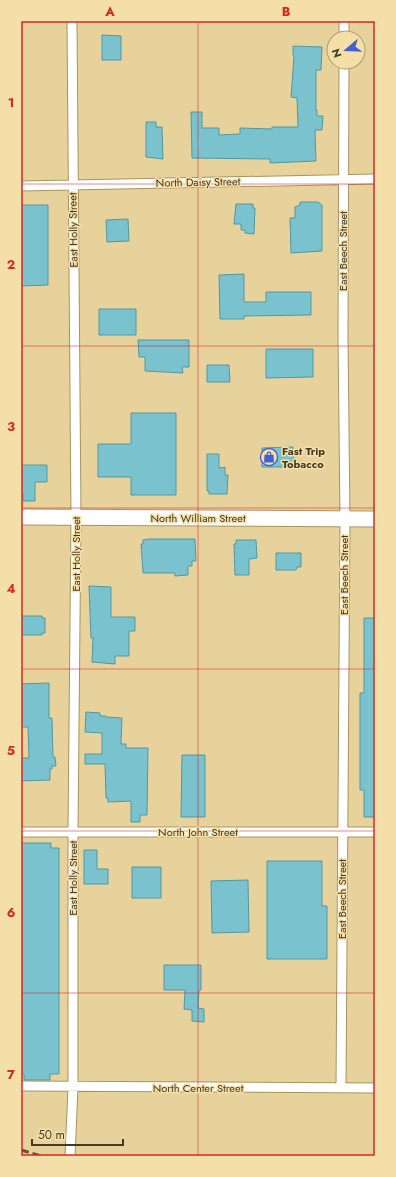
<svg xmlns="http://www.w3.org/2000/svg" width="396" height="1177" font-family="Jost,sans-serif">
<rect width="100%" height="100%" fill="#e8d29c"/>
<!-- building -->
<path fill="#7ac2cd" stroke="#5098a3" d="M102,35L121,36V60H102Z
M293,46L322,47L321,70H316V110H317V116H323L322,130H315L316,161L270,163V159L192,158L191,112H202V128H219V135L240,134V128L272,129V127H298L297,98L291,97L294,56L293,55Z
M146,122H156V127H162L163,159L146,157Z
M300,202H318L322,205V251L291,253L290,218H295V207L300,205Z
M236,204H253V208H255L254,234L245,233V230H241V224H234Z
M21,205H48V285L21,286Z
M128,219L129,241L107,242L106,220Z
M244,274V302H266V292H311V315L244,316V319H220L219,275Z
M99,309H136V335H99Z
M138,340H189V367H182L183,373L145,371V357H139Z
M266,349H313V377L266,378Z
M207,365H229L230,382H207Z
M131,413H176V495H131V477H98V444H131Z
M293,447L294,467H262V448Z
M207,454H219V468L225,467V475H228L227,494H209V491H207Z
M21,465H47V482H35V501H23V493H21Z
M149,539H195L196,561H192V566H188V575L175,576V573H143L141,544H143V540Z
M236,540H256L257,558L249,559V575H235L234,544H236Z
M276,553H301V567H297L296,570H276Z
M89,586L111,587V617H135V631H129V656H115V664L92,662L93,638H91Z
M21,616H42V618H45V633H42V635H21Z
M364,618H375V817H364V790H360V693H364Z
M49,683V718H52L53,757H55L56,766H52V769H50V780L21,781V758H29L28,727H21V684Z
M86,712L100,713V716H106V717L122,718L121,744H126V748H148L147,815H140V822H131V801L108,802V798H106L105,764H85V754H102V733L85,732Z
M182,755H205V817H181Z
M21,843H51V848H59V1074H50V1080H24V1074H21Z
M84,850H97V869H108V884H84Z
M267,861H322V906H327V959H267Z
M132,867H161V898H132Z
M248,880L249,932L212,933L211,881Z
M164,965H201V990H199L198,1008L204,1009V1022L192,1021V1010L184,1009L185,990H164Z"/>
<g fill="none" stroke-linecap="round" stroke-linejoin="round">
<!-- street casing -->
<g stroke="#a89360" stroke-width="11">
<path id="street" d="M344,38V21
M21,186L375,179
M21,832H375
M21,1086L375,1088
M341,1088L345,519L343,336L344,62
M70,1156L73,1088V831L76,517L72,21"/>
</g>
<!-- primary casing -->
<g stroke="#a89360" stroke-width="17">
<path id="primary" d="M21,517L375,519"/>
</g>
<!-- street -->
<use href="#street" stroke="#fff" stroke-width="9"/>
<!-- primary -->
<use href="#primary" stroke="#fff" stroke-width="15"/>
<!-- rail -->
<path stroke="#61563a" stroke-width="3" stroke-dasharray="8 4" stroke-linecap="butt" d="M21,1150L41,1156"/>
</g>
<!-- grid -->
<path fill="none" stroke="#d62828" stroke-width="1" stroke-opacity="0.55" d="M198,21V1156M21,184H375M21,346H375M21,508H375M21,669H375M21,831H375M21,993H375"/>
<!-- icons -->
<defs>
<g id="shop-ring" transform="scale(0.9)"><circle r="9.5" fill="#f5dfa9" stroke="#4261d4" stroke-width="1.5"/><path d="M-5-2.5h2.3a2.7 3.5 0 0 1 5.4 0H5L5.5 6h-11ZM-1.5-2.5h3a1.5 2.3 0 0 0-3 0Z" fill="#4261d4"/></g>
</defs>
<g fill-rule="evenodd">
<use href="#shop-ring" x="269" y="457"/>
</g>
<g text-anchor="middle" stroke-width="3" stroke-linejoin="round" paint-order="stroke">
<!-- street labels -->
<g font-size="11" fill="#433a24" stroke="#f5dfa9">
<text transform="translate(198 182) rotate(-1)" y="4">North Daisy Street</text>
<text transform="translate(73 230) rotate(-91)" y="4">East Holly Street</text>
<text transform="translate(343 251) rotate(-90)" y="4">East Beech Street</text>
<text x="198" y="522">North William Street</text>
<text transform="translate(76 554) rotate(-90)" y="4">East Holly Street</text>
<text transform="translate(344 575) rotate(-90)" y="4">East Beech Street</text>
<text x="198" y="836">North John Street</text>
<text transform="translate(73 878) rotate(-90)" y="4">East Holly Street</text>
<text transform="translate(342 899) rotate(-90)" y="4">East Beech Street</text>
<text x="198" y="1092">North Center Street</text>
</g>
<!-- poi labels -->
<g font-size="11" font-weight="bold" fill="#433a24" stroke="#f5dfa9" text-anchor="start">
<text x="282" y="455">Fast Trip<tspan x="282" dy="13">Tobacco</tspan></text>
</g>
</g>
<!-- border -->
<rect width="396" height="1177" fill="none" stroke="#f5dfa9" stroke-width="44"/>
<!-- north arrow -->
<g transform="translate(346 50) rotate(251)"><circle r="19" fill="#f5dfa9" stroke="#ae9d74"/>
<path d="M0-3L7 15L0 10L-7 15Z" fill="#4261d4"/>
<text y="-6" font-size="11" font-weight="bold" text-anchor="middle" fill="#433a24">N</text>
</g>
<!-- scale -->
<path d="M32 1139v6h91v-6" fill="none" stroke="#433a24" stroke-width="2"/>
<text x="38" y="1139" font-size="12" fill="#433a24" stroke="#f5dfa9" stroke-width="3" paint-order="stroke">50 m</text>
<rect x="22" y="22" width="352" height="1133" fill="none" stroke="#d62828" stroke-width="1.5"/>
<g font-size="13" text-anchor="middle" font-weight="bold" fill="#d62828">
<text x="110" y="16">A</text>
<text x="286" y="16">B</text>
<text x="11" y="107">1</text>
<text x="11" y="269">2</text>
<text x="11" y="431">3</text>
<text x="11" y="593">4</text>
<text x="11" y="755">5</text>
<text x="11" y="917">6</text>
<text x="11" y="1079">7</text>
</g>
</svg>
